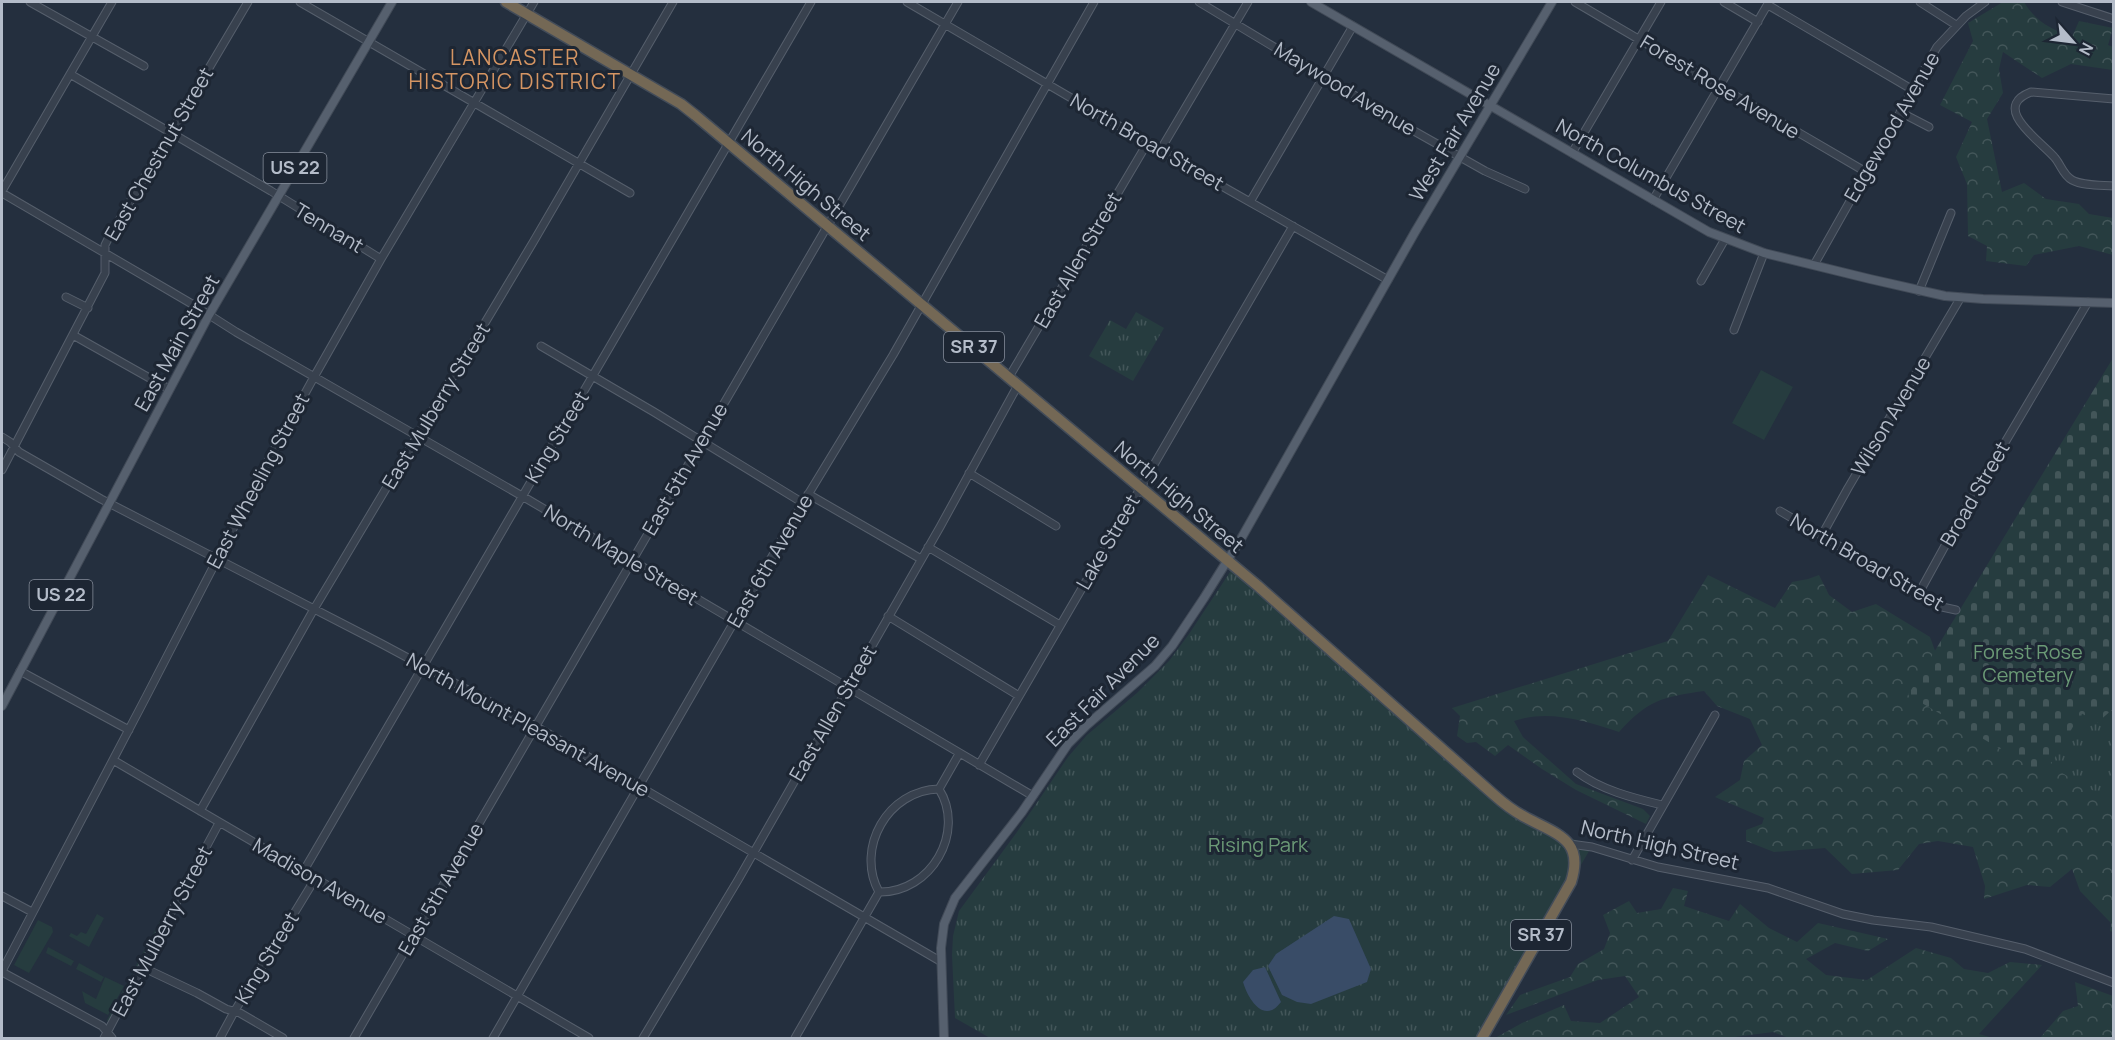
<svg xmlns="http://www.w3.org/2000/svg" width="2115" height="1040" font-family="Manrope,sans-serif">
<defs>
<pattern id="forest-crowns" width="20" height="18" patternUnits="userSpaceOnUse" patternTransform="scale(1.5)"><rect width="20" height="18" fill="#263c3f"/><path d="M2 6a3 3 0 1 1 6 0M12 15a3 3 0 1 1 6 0" fill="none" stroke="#435659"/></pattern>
<pattern id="cemetery-stones" width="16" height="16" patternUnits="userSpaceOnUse" patternTransform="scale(1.5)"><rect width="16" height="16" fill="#263c3f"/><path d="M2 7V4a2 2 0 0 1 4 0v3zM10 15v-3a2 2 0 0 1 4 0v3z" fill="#435659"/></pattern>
<pattern id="park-tufts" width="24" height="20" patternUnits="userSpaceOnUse" patternTransform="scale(1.5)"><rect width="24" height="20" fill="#263c3f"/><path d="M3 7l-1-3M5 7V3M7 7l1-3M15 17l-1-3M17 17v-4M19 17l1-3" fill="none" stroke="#435659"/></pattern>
</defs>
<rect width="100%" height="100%" fill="#242f3e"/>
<!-- grass -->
<path fill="#263c3f" d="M1761,370L1793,387L1764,440L1732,423Z
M168,906V909L108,1022L107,1020Z
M97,914L104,918L89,947L69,936L71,933L77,936L81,932L86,934Z
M38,920L52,927L53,932L29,973L14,965Z
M48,947L74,961L71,966L46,953Z
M79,963L104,977L101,982L76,969Z
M105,977L124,986L108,1015L85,1003L82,991L96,999Z"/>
<!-- forest -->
<path fill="url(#forest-crowns)" d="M2003,2H2024C2036,22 2051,29 2072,37L2079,21L2113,28L2108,45L2113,47V70L2071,64L2042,78L2003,52L1999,69L2003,93L1987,119L2002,192L2024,183L2046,199L2079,204L2089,214L2113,218V255L2079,246L2034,255L2026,266L1986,261L1987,246L1968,236L1967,184L1956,157L1972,122L1940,105L1973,41L1968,23Z
M1708,575L1775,608L1792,582L1808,579L1819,575L1829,595L1852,612L1876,604L1930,637L1937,656L2113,699V932L2110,931L2111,923L2080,891L2072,869L2050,887L2027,885L1984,899L1985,886L1973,847L1938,841L1919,844L1898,870L1852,874L1825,848L1774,852L1746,841V830L1762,824L1764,818L1715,797L1740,780L1744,761L1762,745L1750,719L1717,706L1704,691C1662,697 1648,700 1619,732C1586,721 1548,709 1514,721L1523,737L1576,784L1643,809L1650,816L1646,824L1576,790L1542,769L1508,745L1495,756L1476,742L1467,743L1457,736L1460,716L1452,708L1668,641Z
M1673,888L1688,891L1684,906L1729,921L1740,904L1769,928L1797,942L1818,923L1888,939L1868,951L1835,943L1806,959L1826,975L1867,980L1916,948L1951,958L1964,969L1988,973L2010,962L2042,965L1979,1034L1993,1038H1789L1773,1032L1727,1038H1495L1522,1023L1564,1005L1571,1021L1600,1023L1639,997L1625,976L1598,980L1506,1015L1520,995L1570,977L1578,964L1604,949L1610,933L1603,915L1629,901L1637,913L1661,909Z
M2075,982L2113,996V1038H2040L2063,1011L2078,1006Z"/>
<!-- cemetery -->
<path fill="url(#cemetery-stones)" d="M2113,358V709L2040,772L1908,695Z"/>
<!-- park -->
<path fill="url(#park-tufts)" d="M1136,312L1164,328L1133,381L1089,356L1110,320L1126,329Z
M1234,566L1493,794L1554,832L1592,846L1480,1038H990L955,1018L952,955L953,936L959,911L1017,832L1068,757L1087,735L1137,693L1169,661L1189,634Z
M2081,713L2100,724L2113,715V802L2050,766Z"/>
<!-- water -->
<path fill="#394c67" d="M1334,916L1349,919L1371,969L1367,982L1311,1004L1297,1002L1282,995L1268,966L1276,954Z
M1265,967L1281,1002C1264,1025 1248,999 1243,982L1253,970Z"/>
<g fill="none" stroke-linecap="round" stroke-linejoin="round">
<!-- minor casing -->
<g stroke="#565f6c" stroke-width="9">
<path id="minor" d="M30,2L144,66
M300,2L630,193
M907,2L1227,189L1388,280
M1199,2L1414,131L1485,171L1525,189
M1575,2L1866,172
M1724,2L1758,22
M1920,2L1956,25
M2062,2L2114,19
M1768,5L1913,90
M70,74L271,191L381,259
M2114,99L2031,92C1989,108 2042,142 2055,158C2061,165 2063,175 2072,180C2083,186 2101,185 2114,186
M1900,112L1929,127
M1161,149L1248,2
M1572,153L1661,2
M2,191L112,2
M2,193L192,304L236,332L522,496L1033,796
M1653,200L1769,2
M1250,202L1353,26
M1814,265L1937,47L1966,16L1985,2
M1701,281L1725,239
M1919,291L1951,213
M66,297L88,308
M1734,330L1764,253
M73,335L169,389
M541,346L654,412L803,503
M1009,377L1148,142
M2,437L10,442L19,452L101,499L382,644L535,726L940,961
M2,470L105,273V245L108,239L248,2
M969,473L1056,526
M808,494L921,559
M1780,511L1942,607L1956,610
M1822,535L1848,488L1961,297
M928,547L1060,625
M1919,593L1958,522L2088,302
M888,616L1019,696
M20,671L129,730
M113,760L589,1038
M979,765L1293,226
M1577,772C1601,790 1633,798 1662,805
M939,789L959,754
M200,811L314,609L535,239L673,2
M1570,844L1592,847L1658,867L1768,888L1843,914L1873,920L1931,927L2025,949L2114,983
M1632,860L1715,715
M303,872L811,2
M879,892C931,893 966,832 939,789
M879,892C855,848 888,790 939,789
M2,896L32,912
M142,967L197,993L226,1009L240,1013L283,1038
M2,971L146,697L268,461L314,377L381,259L534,2
M2,972L102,1026L112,1038
M104,1038L219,823
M220,1038L234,1012L315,879
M354,1038L958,2
M493,1038L803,503L893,355L1094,2
M643,1038L738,880L940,527L1018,385
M795,1038L879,892"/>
</g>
<!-- major casing -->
<g stroke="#414a57" stroke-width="10">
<path id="major" d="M1311,2L1709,232L1764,253L1870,279L1945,296L1983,299L2114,303
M2,706L209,315L392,2
M944,1038L941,948L944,924L955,898L1022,812L1068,744L1087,725L1155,666L1172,646L1204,598L1242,537L1415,232L1552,2"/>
</g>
<!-- highway casing -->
<g stroke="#434c59" stroke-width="13">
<path id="highway" d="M506,2L681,104L695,115L1258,586L1493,794C1502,802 1512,810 1523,816C1555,834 1585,838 1571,882L1482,1038"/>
</g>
<!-- minor -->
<use href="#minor" stroke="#38414e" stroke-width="7"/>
<!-- major -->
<use href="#major" stroke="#56606e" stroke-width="8"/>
<!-- highway -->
<use href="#highway" stroke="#746855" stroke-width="10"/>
</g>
<g text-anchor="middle" stroke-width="6" stroke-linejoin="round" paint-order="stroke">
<!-- shield labels -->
<g fill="#1d2633" stroke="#878f9c" stroke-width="1.5">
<rect x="263.5" y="153" width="63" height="30" rx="4.5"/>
<rect x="944" y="332" width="60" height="30" rx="4.5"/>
<rect x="29.5" y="580" width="63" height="30" rx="4.5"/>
<rect x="1511" y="920" width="60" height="30" rx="4.5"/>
</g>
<g font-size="18" font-weight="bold" fill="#b4bcc9">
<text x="295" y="174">US 22</text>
<text x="974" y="353">SR 37</text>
<text x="61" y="601">US 22</text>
<text x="1541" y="941">SR 37</text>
</g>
<!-- street labels -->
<g font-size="20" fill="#b4bcc9" stroke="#1d2633">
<text transform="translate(1720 87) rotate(31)" y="7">Forest Rose Avenue</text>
<text transform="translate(1345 89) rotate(31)" y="7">Maywood Avenue</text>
<text transform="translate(1892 127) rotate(-60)" y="7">Edgewood Avenue</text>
<text transform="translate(1455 132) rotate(-59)" y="7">West Fair Avenue</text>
<text transform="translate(1147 142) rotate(30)" y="7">North Broad Street</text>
<text transform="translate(159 154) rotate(-60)" y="7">East Chestnut Street</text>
<text transform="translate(1651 176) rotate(29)" y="7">North Columbus Street</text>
<text transform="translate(806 185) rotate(40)" y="7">North High Street</text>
<text transform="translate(329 228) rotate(31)" y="7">Tennant</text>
<text transform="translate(1078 260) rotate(-60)" y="7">East Allen Street</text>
<text transform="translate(177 343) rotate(-61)" y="7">East Main Street</text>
<text transform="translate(436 406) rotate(-59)" y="7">East Mulberry Street</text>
<text transform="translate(1891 416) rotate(-59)" y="7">Wilson Avenue</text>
<text transform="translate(557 437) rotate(-59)" y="7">King Street</text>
<text transform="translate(685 469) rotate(-60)" y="7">East 5th Avenue</text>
<text transform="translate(258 481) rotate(-62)" y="7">East Wheeling Street</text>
<text transform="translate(1975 494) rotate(-60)" y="7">Broad Street</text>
<text transform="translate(1179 497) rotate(40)" y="7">North High Street</text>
<text transform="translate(1108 542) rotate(-60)" y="7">Lake Street</text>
<text transform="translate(621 555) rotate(31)" y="7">North Maple Street</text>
<text transform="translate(770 561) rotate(-60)" y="7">East 6th Avenue</text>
<text transform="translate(1867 562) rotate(30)" y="7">North Broad Street</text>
<text transform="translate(1103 690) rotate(-45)" y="7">East Fair Avenue</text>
<text transform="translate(833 713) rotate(-60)" y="7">East Allen Street</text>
<text transform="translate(528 725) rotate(29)" y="7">North Mount Pleasant Avenue</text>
<text transform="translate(1660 845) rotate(13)" y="7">North High Street</text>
<text transform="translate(320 881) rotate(30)" y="7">Madison Avenue</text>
<text transform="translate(441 889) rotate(-60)" y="7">East 5th Avenue</text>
<text transform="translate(162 931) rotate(-62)" y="7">East Mulberry Street</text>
<text transform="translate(267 958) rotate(-59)" y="7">King Street</text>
</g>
<!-- park labels -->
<g font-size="20" fill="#6b9a76" stroke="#1d2633">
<text x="2028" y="659">Forest Rose<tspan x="2028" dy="23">Cemetery</tspan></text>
<text x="1258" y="852">Rising Park</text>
</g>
<!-- neighbourhood labels -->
<g font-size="21" letter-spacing="1.5" fill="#d59563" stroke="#1d2633">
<text x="515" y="65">LANCASTER<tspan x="515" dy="24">HISTORIC DISTRICT</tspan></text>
</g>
</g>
<!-- border -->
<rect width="2115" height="1040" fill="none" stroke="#b4bcc9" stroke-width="6"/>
<!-- north arrow -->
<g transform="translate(2073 42) rotate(118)" stroke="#1d2633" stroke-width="4.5" paint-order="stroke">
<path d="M0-4.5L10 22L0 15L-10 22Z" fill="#b4bcc9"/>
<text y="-9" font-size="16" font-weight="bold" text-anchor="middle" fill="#b4bcc9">N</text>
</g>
</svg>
